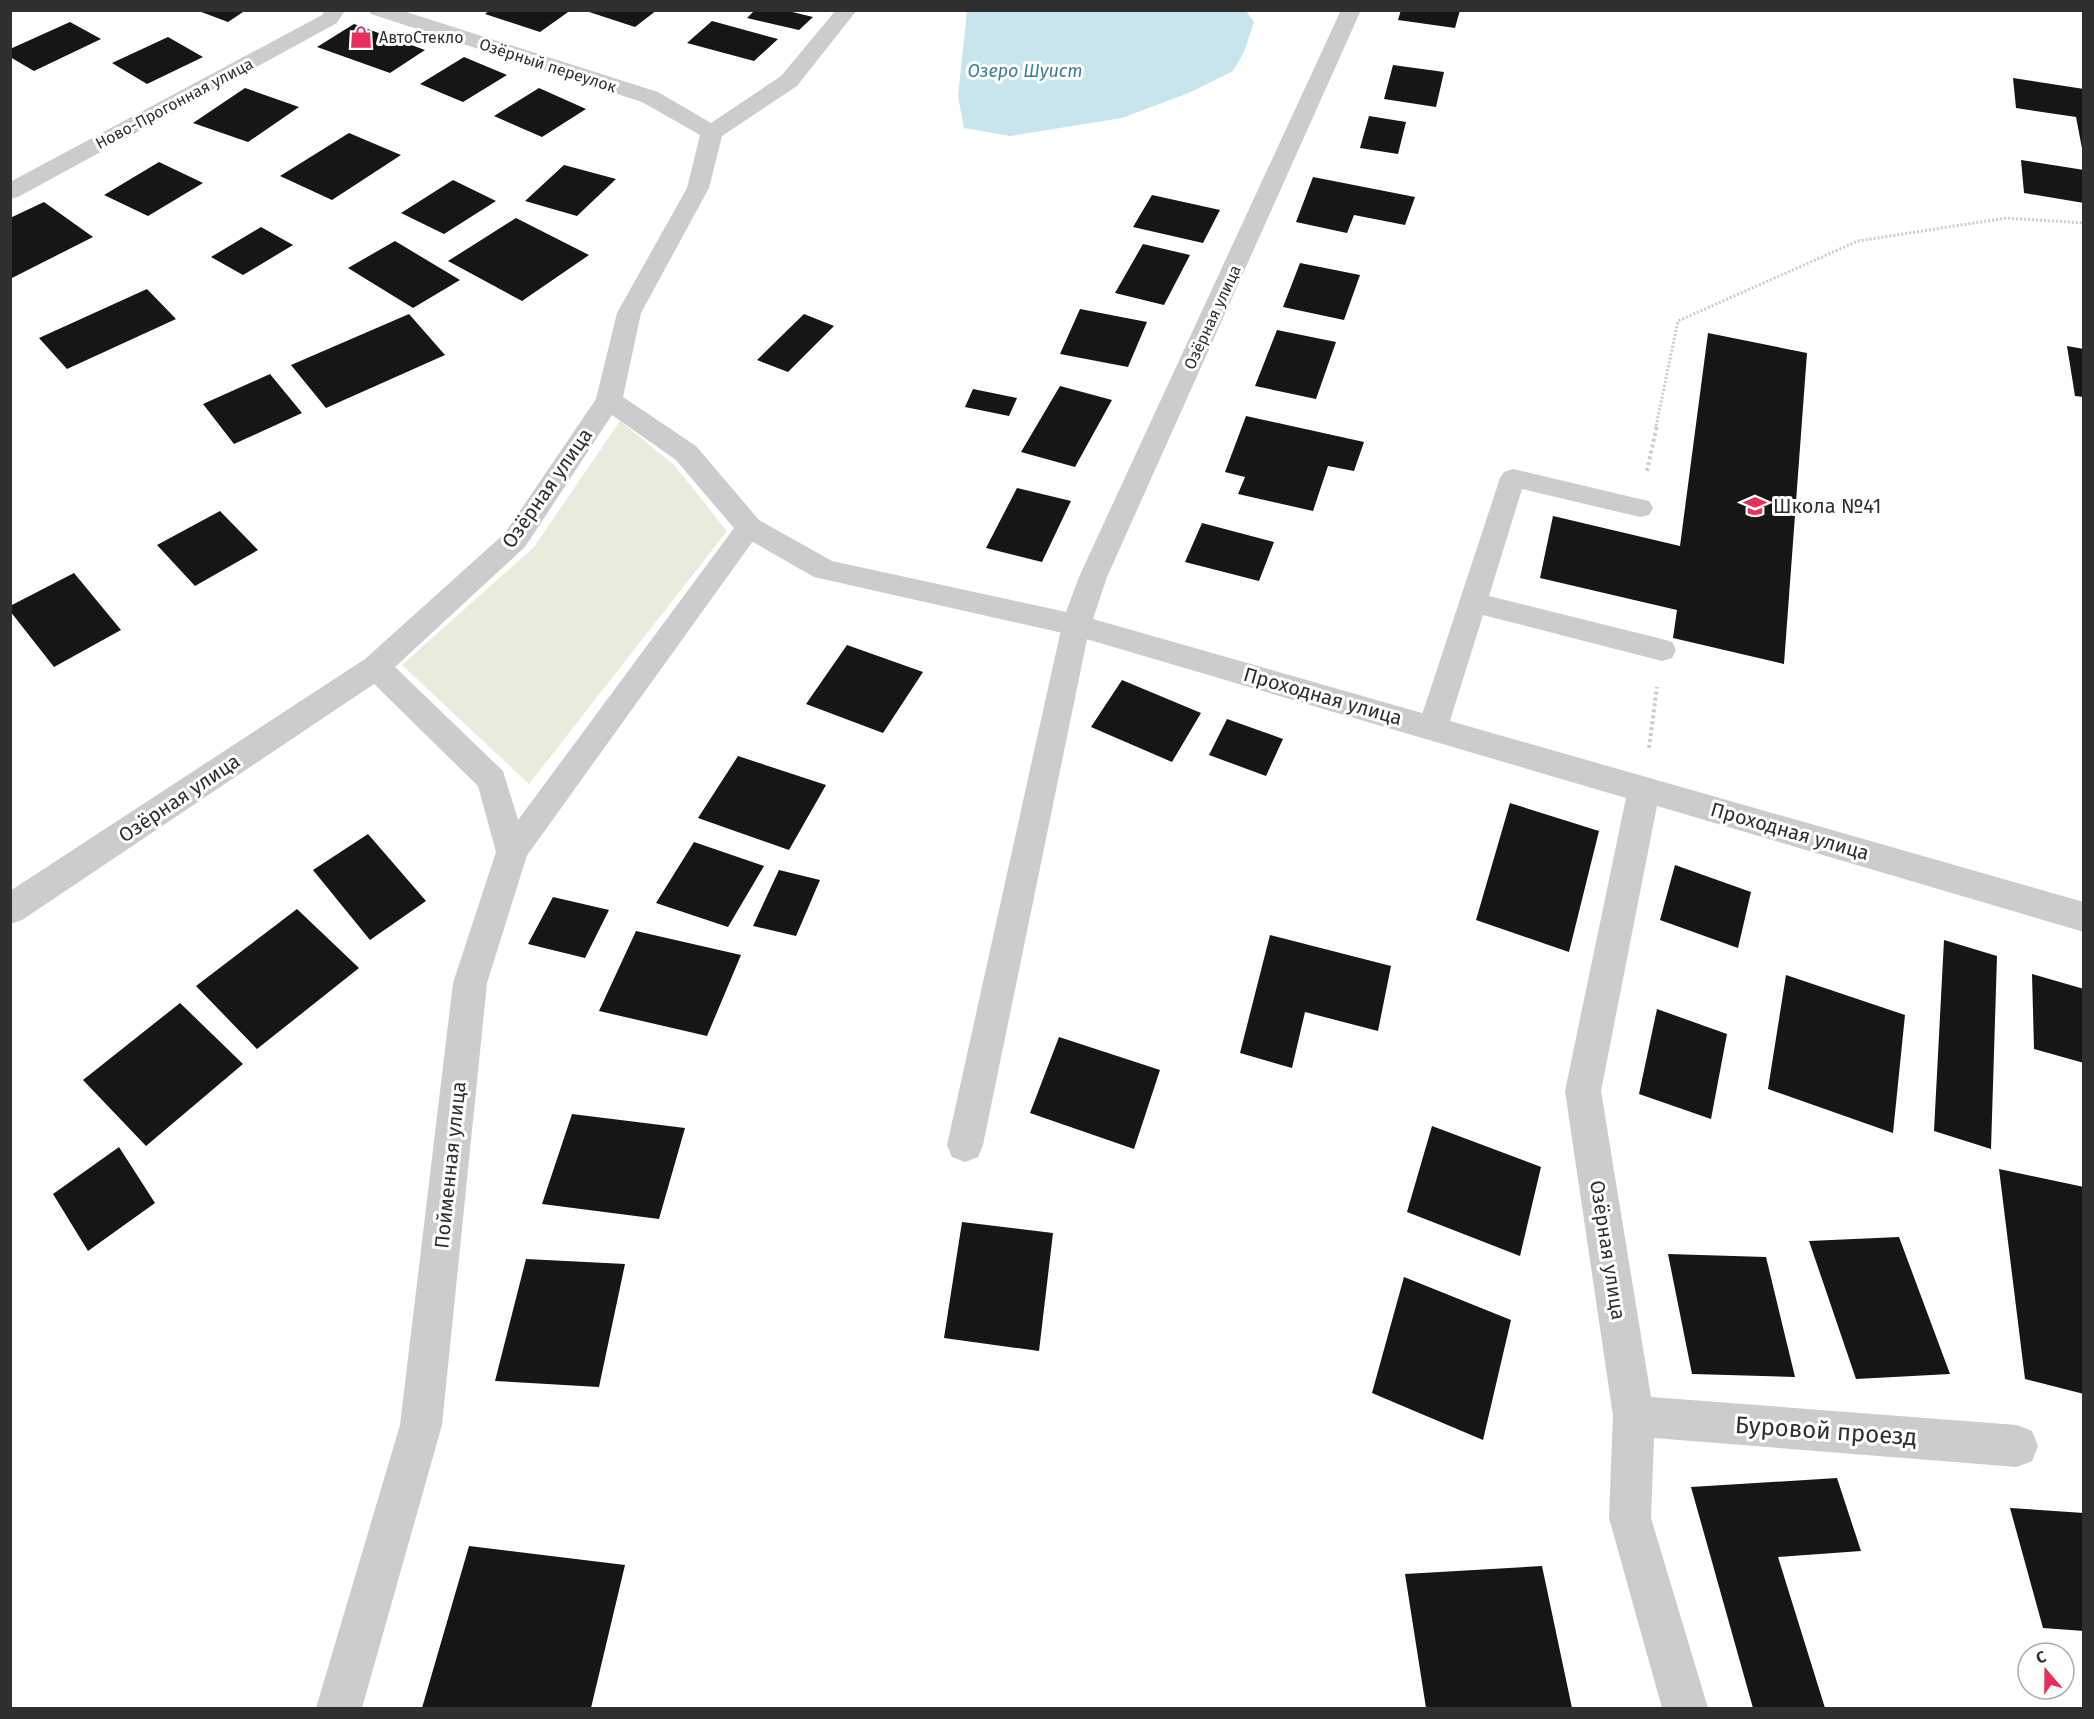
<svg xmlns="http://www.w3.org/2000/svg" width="2094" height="1719" font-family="'Fira Sans',sans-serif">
<rect width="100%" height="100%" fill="#fff"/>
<!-- green -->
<path fill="#e8ecdc" d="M620,421L674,465L727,531L529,784L402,665L534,547Z"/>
<!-- water -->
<path fill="#c8e4ec" d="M1246,11L1254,22L1244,52L1233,71L1191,92L1122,118L1010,136L964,128L958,96L967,11Z"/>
<!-- building -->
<path fill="#161616" d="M196,10H246L228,22Z
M490,10H571L540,32L485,14Z
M583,10H657L635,27Z
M755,10H784L813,17L799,30L747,18Z
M1401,10H1460L1455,28L1398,20Z
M712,21L778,39L754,61L687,43Z
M70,22L101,39L34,71L10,57V49Z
M354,24L425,50L390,73L317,47Z
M168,37L203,57L147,84L112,63Z
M464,57L507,75L463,102L420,84Z
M1393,65L1444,72L1436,107L1384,99Z
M2013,78L2084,89V159L2076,117L2016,108Z
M245,88L299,107L248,142L193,123Z
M539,88L586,109L542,137L494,116Z
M1369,116L1406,122L1398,154L1360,148Z
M349,133L401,155L332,200L280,176Z
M2021,160L2084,170V203L2024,193Z
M159,162L203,183L148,216L104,195Z
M564,165L616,179L577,216L525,201Z
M1313,177L1415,197L1405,225L1354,215L1347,233L1296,222Z
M453,180L496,201L444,234L401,213Z
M1152,195L1220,210L1203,243L1133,227Z
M44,202L93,237L10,279V218Z
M516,218L589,255L522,301L448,261Z
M261,227L293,245L243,275L211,257Z
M395,241L460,280L413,308L348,268Z
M1143,244L1190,255L1164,305L1115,293Z
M1300,263L1360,275L1344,320L1283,307Z
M147,289L176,319L67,369L39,338Z
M1080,309L1147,322L1128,367L1060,354Z
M409,314L445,355L326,408L291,365Z
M804,314L834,326L788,372L757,360Z
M1277,330L1336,342L1316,399L1255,386Z
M1708,333L1807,353L1784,664L1673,638L1677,610L1540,578L1553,516L1680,546Z
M2067,346L2084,349V397L2075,396Z
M270,374L302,413L234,444L203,404Z
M1060,386L1112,400L1075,467L1021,452Z
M973,389L1017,398L1009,416L965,407Z
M1246,416L1364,442L1354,471L1328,466L1313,511L1238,494L1245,477L1225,472Z
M1017,488L1071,501L1042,562L986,548Z
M220,511L258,550L195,586L157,545Z
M1202,523L1274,542L1259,581L1185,562Z
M74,573L121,630L54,667L10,611V606Z
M847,645L923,672L883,733L806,704Z
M1122,680L1201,713L1172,762L1091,727Z
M1227,719L1283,739L1266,776L1209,755Z
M738,756L826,785L789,850L698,818Z
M1510,803L1599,831L1569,952L1476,920Z
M368,834L426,901L370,940L313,870Z
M694,842L764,866L728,927L656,903Z
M1675,865L1751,892L1738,948L1660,920Z
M779,870L820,880L796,936L753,926Z
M553,897L609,910L585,958L528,944Z
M297,909L359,968L257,1049L196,986Z
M636,931L741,955L707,1036L599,1011Z
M1270,935L1391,966L1378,1031L1305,1012L1292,1068L1240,1053Z
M1944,940L1997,956L1991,1149L1934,1131Z
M2032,974L2084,989V1063L2034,1049Z
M1786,975L1905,1015L1893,1133L1768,1089Z
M180,1003L243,1064L146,1146L83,1080Z
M1657,1009L1727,1034L1711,1119L1639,1094Z
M1059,1037L1160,1070L1134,1149L1030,1113Z
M572,1114L685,1128L659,1219L542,1204Z
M1432,1126L1541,1167L1520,1256L1407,1212Z
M119,1147L155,1203L88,1251L53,1194Z
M1999,1169L2084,1187V1394L2025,1379Z
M962,1222L1053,1233L1039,1351L944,1338Z
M1899,1237L1950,1374L1856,1379L1809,1241Z
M1668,1254L1766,1257L1795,1377L1692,1374Z
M526,1259L625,1264L599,1387L495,1381Z
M1404,1277L1511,1320L1483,1440L1372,1393Z
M1837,1478L1861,1551L1778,1557L1825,1708H1753L1691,1487Z
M2010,1508L2084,1513V1631L2043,1628Z
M469,1546L625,1565L591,1708H422Z
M1542,1566L1572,1708H1426L1405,1574Z"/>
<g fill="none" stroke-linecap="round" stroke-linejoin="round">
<!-- path-far1 -->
<path stroke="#ccc" stroke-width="3" stroke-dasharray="2 2" stroke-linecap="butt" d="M1656,426L1678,321L1858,241L2006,218L2084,223"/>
<!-- path -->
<path stroke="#ccc" stroke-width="4" stroke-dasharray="3 3" stroke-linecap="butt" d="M1647,471L1657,425
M1649,748L1657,687"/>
<!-- service -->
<path fill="#ccc" fill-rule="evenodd" d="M1513,469L1640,499L1649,501L1653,508L1649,515L1640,517L1522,489L1489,596L1662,639L1672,642L1676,650L1672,658L1662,661L1483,615L1448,727L1443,735L1433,739L1423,735L1418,727L1500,478L1504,472Z
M749,517L758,520L762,527L758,534L523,861L512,865L501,861L496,852L501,843L740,520Z
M1076,614L1086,617L1090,625L983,1145L978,1157L965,1162L952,1157L947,1145L1062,625L1066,617Z"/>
<!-- minor -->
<path fill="#ccc" fill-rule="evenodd" d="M325,10H345L337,23L18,197L10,199V182L322,15Z
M368,10H400L658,92L711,123L781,76L836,10H857L797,86L722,136L709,188L641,313L623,397L696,446L759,520L832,561L1066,612L1079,577L1341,10H1361L1107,577L1093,619L2084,902V932L1657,806L1601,1091L1651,1397L2017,1425L2032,1431L2038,1446L2032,1461L2017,1467L1654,1438L1651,1518L1708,1708H1662L1609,1518L1613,1416L1565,1091L1626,798L1076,636L814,577L739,534L676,460L612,415L525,547L395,667L503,771L528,852L487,983L442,1425L362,1708H316L400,1425L453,983L496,852L478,786L374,684L22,920L10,924V891L365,659L505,533L596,399L617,313L687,188L700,135L642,102L371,14Z"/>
</g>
<!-- icons -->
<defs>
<g id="shop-bare" transform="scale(1.8)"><path d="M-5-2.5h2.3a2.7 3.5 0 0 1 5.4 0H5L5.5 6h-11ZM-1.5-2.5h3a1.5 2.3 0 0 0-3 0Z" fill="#e72f5d" stroke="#fff" stroke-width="2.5" paint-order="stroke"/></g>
<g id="school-bare" transform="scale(1.8)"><path d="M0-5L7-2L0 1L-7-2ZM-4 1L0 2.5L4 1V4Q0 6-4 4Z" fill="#e72f5d" stroke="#fff" stroke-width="2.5" paint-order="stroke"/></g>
</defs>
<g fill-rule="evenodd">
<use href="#shop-bare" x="361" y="37"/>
<use href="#school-bare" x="1755" y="506"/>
</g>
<g text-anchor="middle" stroke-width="6" stroke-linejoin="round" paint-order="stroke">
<!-- far-poi labels -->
<g font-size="16" fill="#2f2f2f" stroke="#fff" text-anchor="start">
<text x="379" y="43">АвтоСтекло</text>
</g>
<!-- far-street labels -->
<g font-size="16" fill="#2f2f2f" stroke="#fff">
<text transform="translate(548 65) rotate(18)" y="6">Озёрный переулок</text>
<text transform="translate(174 103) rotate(-28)" y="6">Ново-Прогонная улица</text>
<text transform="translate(1212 317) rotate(-65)" y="6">Озёрная улица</text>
</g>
<!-- far-water labels -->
<g font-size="18" font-style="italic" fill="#3c7f92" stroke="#fff">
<text x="1025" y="77">Озеро Шуист</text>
</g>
<!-- street labels -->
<g font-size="20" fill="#2f2f2f" stroke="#fff">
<text transform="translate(547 488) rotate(-55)" y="7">Озёрная улица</text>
<text transform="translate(1323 696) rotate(16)" y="7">Проходная улица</text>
<text transform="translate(179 798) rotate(-34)" y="7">Озёрная улица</text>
<text transform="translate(1790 831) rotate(16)" y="7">Проходная улица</text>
<text transform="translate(450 1165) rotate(-84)" y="7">Пойменная улица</text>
<text transform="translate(1608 1250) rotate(81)" y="7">Озёрная улица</text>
</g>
<!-- poi labels -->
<g font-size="20" fill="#2f2f2f" stroke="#fff" text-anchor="start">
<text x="1773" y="513">Школа №41</text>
</g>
<!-- near-street labels -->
<g font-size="24" fill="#2f2f2f" stroke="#fff">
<text transform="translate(1826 1431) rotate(4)" y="8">Буровой проезд</text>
</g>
</g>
<!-- border -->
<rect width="2094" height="1719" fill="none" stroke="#2f2f2f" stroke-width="24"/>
<!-- north arrow -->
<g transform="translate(2046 1671) rotate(340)"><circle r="28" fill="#ffffff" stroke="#acacac" stroke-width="1.5"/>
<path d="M0-4.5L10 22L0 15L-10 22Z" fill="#e72f5d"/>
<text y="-9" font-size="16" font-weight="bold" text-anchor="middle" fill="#2f2f2f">С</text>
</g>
</svg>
